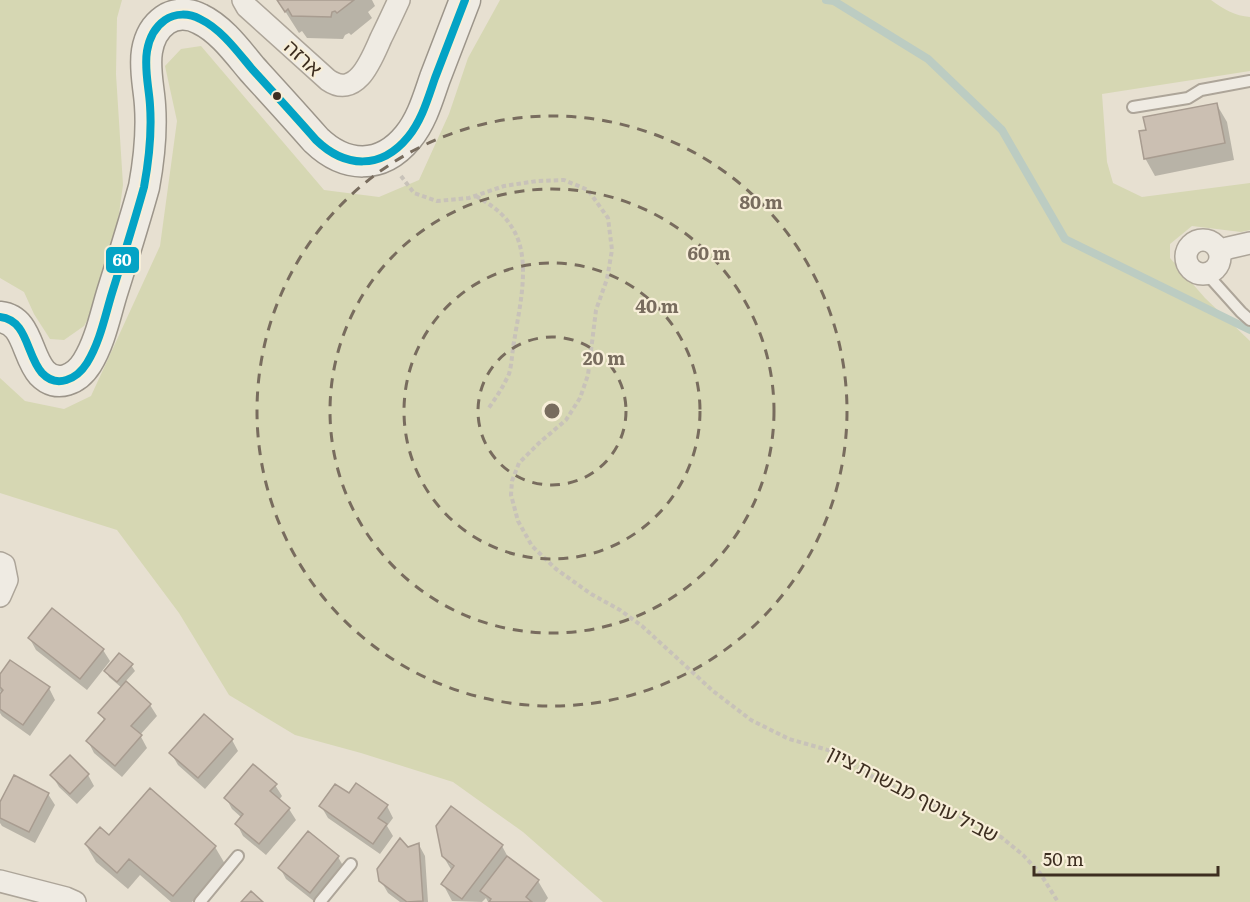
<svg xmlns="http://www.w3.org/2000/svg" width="1250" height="902" font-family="Literata,'Noto Sans Hebrew',serif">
<rect width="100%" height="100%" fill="#e7e0d1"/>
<!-- green -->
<path fill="#d6d7b3" d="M0,0H122L117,18L116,74L123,185L110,278L84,326L64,340L50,339L34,314L24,292L0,278Z
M500,0H1211C1223,9 1235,16 1250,17V71L1102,94L1107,162L1113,183L1142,197L1250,183V230L1241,232L1192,226L1170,244V258L1205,298L1250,341V902H603L523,832L453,782L361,753L295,735L229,695L179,613L117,530L0,493V378L25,401L64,409L91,396L160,246L177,121L165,66L181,49L201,46L324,190L379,197L419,180L449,114L468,58Z"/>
<!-- shadow -->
<path fill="#0003" fill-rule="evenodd" d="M278,0H372L375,6L368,12L372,18L351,35L349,33L345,35L343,39L307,38L302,31L299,33Z
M1217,105L1227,122L1234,160L1155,176L1145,158Z
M30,639L103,650L110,661L87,690L36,650Z
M131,665L135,671L125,682L150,705L157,716L140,735L147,748L122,777L94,753L88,741L105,722L100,713L122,688L109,677L106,671Z
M0,677L49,688L55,700L30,736L2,716L0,713V697L2,694L0,691Z
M232,740L238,751L205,789L178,765L171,753Z
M52,775H88L94,786L77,804L59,787Z
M275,785L282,796L279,800L289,809L296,820L266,855L243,836L237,824L242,818L232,809L226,798Z
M48,794L55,805L35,843L2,826L0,823V805Z
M349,795L387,806L393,818L387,826L393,836L380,854L328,818L321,806Z
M308,833L338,857L345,869L318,902H315L286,879L280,868Z
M109,837L215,847L225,864L192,902H171L140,875L128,889L96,862L86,845Z
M419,845L425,856L428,902H400L388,893L381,881L408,848Z
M502,846L509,859L538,881L548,898L545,902H488L486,898L482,902L452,901L443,884L452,871L443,856ZM449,860L459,871L449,863Z"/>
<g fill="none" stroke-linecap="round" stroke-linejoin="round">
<!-- stream -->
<path stroke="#bcccc2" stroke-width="8" d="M826,0L834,1L928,59L1002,130L1065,239L1250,330"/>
</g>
<!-- building -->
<path fill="#cbbfb2" stroke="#a89c90" stroke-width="1.5" d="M277,0H354L337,13L335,11L332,12L331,17L292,16L288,9L285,12Z
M1217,103L1225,143L1144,159L1139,131L1146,130L1143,117Z
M52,608L104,649L80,679L28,638Z
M119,653L133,664L117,682L104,671Z
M10,660L50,687L23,725L0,709V694L3,690L0,687V674Z
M126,681L151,704L131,726L142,735L115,766L86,741L105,719L98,713Z
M204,714L233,739L198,778L169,753Z
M70,755L89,774L70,794L50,775Z
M253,764L277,784L270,791L290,808L259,844L235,824L243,814L224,798Z
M14,775L49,793L29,832L0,818V802Z
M356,783L388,805L378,818L387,824L373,844L319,806L335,784L349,793Z
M150,788L216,846L173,896L129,859L117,873L85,844L100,827L109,835Z
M451,806L503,845L462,899L441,884L454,866L442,856L436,826Z
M308,831L339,856L310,893L278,868Z
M400,838L408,847L419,843L423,901L407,902L379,881L377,869Z
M507,856L539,880L526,897L532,902H489L491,899L480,891Z
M251,891L263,902H241Z"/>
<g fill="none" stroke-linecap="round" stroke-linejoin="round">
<!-- lane casing -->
<g stroke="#ada599" stroke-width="14">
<path id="lane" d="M1133,107L1188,98L1201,90L1250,81
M1206,273L1241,312L1250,320
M200,902L238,856
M320,902L351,864"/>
</g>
<!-- street casing -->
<g stroke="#ada599" stroke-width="24">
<path id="street" d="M243,0L247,7L328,80C357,100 372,58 381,38C387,26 393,13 399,0
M1186 257a17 17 0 1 1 34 0a17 17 0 1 1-34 0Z
M1220,252L1228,248L1250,243
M0,563L4,565L7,580L0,596
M0,881L66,898L75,902"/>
</g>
<!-- secondary casing -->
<g stroke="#9c958a" stroke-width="33">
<path id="secondary" d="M0,317C28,320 26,355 42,373C57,389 77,379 87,363C100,342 105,316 112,293C123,258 134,223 144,187C149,160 152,133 150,105C149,88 144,69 147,51C149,39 155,27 165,20C175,13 189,13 200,19C221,29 237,51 252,69C273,92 295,116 316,140C345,168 381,170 408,137C422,120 428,98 435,78C445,52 455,26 465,0"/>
</g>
<!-- path -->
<path stroke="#c8c2b9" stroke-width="4" stroke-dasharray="4.5 3" stroke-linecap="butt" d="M401,176L414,193L437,201L469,198L504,186L537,181L564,180L588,190L608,218L612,250L607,279L596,310L588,375L580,398L566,420L539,443L519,463L512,481L511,495L518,521L532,546L556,569L591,594L620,610L642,626L713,691L751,720L789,739L835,752L873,777L911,795L977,824L1001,837L1023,855L1040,873L1058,902
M476,196C492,206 503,212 513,229C532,260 519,309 514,342C512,352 512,364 509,374C503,387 496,398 488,409"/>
<!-- lane -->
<use href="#lane" stroke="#efebe3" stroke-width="10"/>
<!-- street -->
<use href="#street" stroke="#efebe3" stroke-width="21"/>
<!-- secondary -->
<use href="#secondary" stroke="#efebe3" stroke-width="30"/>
<!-- bus-1 casing -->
<g stroke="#f7eed8" stroke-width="12">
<path id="bus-1" d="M0,317C28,320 26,355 42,373C57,389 77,379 87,363C100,342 105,316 112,293C123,258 134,223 144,187C149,160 152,133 150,105C149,88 144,69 147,51C149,39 155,27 165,20C175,13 189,13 200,19C221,29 237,51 252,69C273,92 295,116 316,140C345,168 381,170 408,137C422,120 428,98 435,78C445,52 455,26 465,0"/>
</g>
<!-- bus-1 -->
<use href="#bus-1" stroke="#03a3c5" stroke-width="8"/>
</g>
<!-- distance rings -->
<g fill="none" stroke="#786c5e" stroke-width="3" stroke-dasharray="10 8">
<circle cx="552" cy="411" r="74"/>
<circle cx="552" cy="411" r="148"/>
<circle cx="552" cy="411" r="222"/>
<circle cx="552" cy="411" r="295"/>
</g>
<!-- markers -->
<circle fill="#3d2e20" stroke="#f7eed8" stroke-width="2" cx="277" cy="96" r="5"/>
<g text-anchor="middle" stroke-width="4.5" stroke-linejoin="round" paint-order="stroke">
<!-- street labels -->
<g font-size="20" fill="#3d2e20" stroke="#f7eed8">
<text transform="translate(303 58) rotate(43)" y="7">ארזה</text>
<text transform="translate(913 794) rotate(27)" y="7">שביל עוטף מבשרת ציון</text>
</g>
</g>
<circle cx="552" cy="411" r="9" fill="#786c5e" stroke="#f7eed8" stroke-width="3"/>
<g font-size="18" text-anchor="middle" font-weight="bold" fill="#786c5e" stroke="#f7eed8" stroke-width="4.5" stroke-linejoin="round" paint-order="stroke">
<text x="761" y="209">80 m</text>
<text x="709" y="260">60 m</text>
<text x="657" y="313">40 m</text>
<text x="604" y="365">20 m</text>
</g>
<rect stroke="#f7eed8" stroke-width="2" x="105" y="246" width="35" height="28" rx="6" fill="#03a3c5"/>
<g font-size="16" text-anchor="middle" font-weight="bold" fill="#fff">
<text x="122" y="266">60</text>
</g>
<!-- scale -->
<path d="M1034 866v9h184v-9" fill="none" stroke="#3d2e20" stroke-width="3"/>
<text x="1043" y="866" font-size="18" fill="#3d2e20" stroke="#f7eed8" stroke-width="4.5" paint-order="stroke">50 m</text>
</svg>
